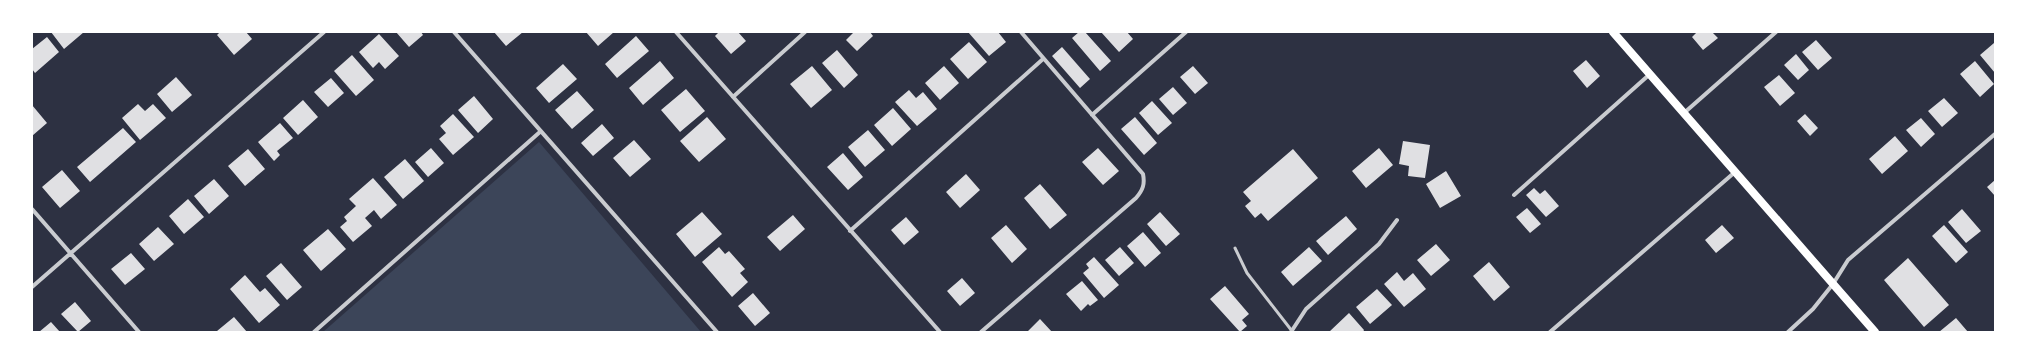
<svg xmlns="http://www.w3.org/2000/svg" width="2027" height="364" font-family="Overpass,sans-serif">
<rect width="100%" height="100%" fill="#2d3142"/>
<!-- green -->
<path fill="#3c4559" d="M539,142L701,332H323Z"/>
<!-- building -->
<path fill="#e0e0e3" d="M51,32H84L64,49Z
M220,32H246L252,39L234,55L217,35Z
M396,32H421L423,35L409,47Z
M494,32H523L506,46Z
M586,32H614L598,46Z
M719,32H738L746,41L731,54L715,36Z
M854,32H870L873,36L857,51L846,40Z
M968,32H998L1006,42L989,56Z
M1079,32H1085L1111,61L1100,71L1072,38Z
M1101,32H1127L1133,39L1119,52Z
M1697,32H1712L1718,38L1703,50L1692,37Z
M379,34L399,56L385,69L379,62L373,68L359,52Z
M636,36L649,51L617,78L605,64Z
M47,37L59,52L35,73L32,69V49Z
M1816,40L1832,58L1818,70L1802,52Z
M969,42L987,62L968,79L950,59Z
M1994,43L1995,45V73L1980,55Z
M1062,47L1090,79L1080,88L1052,56Z
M837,50L858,75L844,88L822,63Z
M1796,54L1809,70L1798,80L1784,65Z
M352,55L374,80L356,96L334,71Z
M1586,60L1600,76L1587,88L1573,71Z
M660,61L674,78L643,105L629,88Z
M1975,61L1994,84L1980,97L1960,74Z
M563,64L577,79L549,103L536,88Z
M812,66L832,90L811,108L790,84Z
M944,66L959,83L940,100L925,83Z
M1193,66L1208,83L1195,94L1180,77Z
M1779,75L1795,93L1780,106L1764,87Z
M176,77L192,95L172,112L157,94Z
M331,78L344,93L328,107L314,92Z
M1173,87L1187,103L1173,115L1159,99Z
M686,89L705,111L680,132L661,110Z
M909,90L916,98L923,92L937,109L917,126L895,102Z
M577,91L594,110L572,129L555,110Z
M474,96L493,119L478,133L458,110Z
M1944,98L1958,113L1942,127L1928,111Z
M303,100L318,117L298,135L283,118Z
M1152,101L1172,123L1158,135L1139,113Z
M138,104L145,111L153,104L166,118L140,140L122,118Z
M32,105L47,123L32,136Z
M893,108L911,129L892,146L874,125Z
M453,114L474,137L453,155L439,139L446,133L440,126Z
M1805,114L1818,128L1810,136L1797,121Z
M707,117L726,139L699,162L680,141Z
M1135,117L1157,143L1144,155L1121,129Z
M1921,118L1935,134L1921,147L1906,130Z
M280,123L293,138L277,151L280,155L274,161L258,142Z
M602,124L614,138L593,156L581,143Z
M123,128L136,142L90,182L77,167Z
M868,130L885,150L865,167L848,147Z
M1895,136L1908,151L1882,174L1869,159Z
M634,140L651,159L630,177L613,158Z
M1403,141L1430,145L1425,178L1408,176L1409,166L1399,164Z
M431,148L444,163L428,177L415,162Z
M1098,148L1119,171L1103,185L1082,162Z
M1379,148L1393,165L1366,188L1352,171Z
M248,149L265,169L245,186L228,166Z
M1293,149L1318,178L1268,221L1261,213L1255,218L1245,206L1251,201L1243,192Z
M843,153L863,177L848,190L827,167Z
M405,159L424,181L403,199L384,177Z
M62,170L80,191L60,208L42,187Z
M1446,171L1461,196L1440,208L1426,184Z
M966,174L980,190L960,208L946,192Z
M373,178L397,205L381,219L374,210L365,218L372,226L353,242L340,227L347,221L344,217L356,206L349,199Z
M214,179L229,196L209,214L194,196Z
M1995,180V196L1987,187Z
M1040,184L1067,215L1050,229L1024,198Z
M1534,188L1540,194L1545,190L1559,206L1546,217L1526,195Z
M188,199L204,217L184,234L169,216Z
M1527,208L1541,224L1530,233L1516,217Z
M1962,209L1981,231L1966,243L1948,222Z
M702,212L722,234L695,257L676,234Z
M1160,212L1180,234L1166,246L1147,224Z
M793,215L805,229L780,251L767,237Z
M1346,216L1357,229L1328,255L1316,241Z
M906,217L919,232L904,245L891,230Z
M1006,225L1027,249L1012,263L991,238Z
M1722,225L1734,238L1716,253L1705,240Z
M1944,225L1968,252L1956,263L1932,236Z
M158,227L174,244L154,261L139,244Z
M328,229L346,249L321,271L303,250Z
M1143,232L1161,253L1145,267L1127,246Z
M1436,244L1450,260L1431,276L1417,260Z
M719,247L725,254L729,251L745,269L740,273L748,282L732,297L702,262Z
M1120,247L1134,263L1119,276L1105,260Z
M1309,247L1322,261L1293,286L1281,272Z
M131,253L145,269L125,285L111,269Z
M1094,257L1119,285L1104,298L1083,273L1089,268L1086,264Z
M1908,258L1949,305L1924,327L1884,280Z
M1489,262L1510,287L1494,301L1473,276Z
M281,263L302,287L287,300L266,276Z
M1397,272L1404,281L1413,273L1426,289L1404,307L1384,284Z
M245,275L260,292L265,288L280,305L259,323L230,289Z
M962,278L975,293L960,306L947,291Z
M1082,281L1098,300L1090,306L1088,304L1081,311L1066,294Z
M1225,286L1249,314L1242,320L1247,326L1240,332L1210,299Z
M1377,289L1392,305L1370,324L1356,307Z
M753,293L770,313L755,326L738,306Z
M75,302L91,321L78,332L61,314Z
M1349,313L1364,330L1363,332H1329Z
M234,317L247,332H219L217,331Z
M1956,318L1968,332H1939Z
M1040,319L1052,332H1029L1028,331Z
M51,322L60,332H39Z"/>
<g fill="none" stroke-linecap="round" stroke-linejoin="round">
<!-- service -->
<path stroke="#caccd0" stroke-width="3" d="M1235,248L1247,273L1292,331"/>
<!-- minor -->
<path stroke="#caccd0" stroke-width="4" d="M454,32L717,332
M676,32L940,332
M733,97L805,32
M1684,113L1776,32
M1092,115L1186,32
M1514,195L1650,74
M32,209L139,332
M850,231L1043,59
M32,287L324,32
M314,332L541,131
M981,332L1136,198C1143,190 1145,184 1143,174L1021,32
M1291,332L1306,309L1379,244L1397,220
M1550,332L1735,172
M1788,332L1813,309L1833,284L1848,260L1995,134"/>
<!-- secondary -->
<path stroke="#fff" stroke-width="8" d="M1613,32L1875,332"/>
</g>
<!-- border -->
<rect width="2027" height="364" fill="none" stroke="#ffffff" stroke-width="66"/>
</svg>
